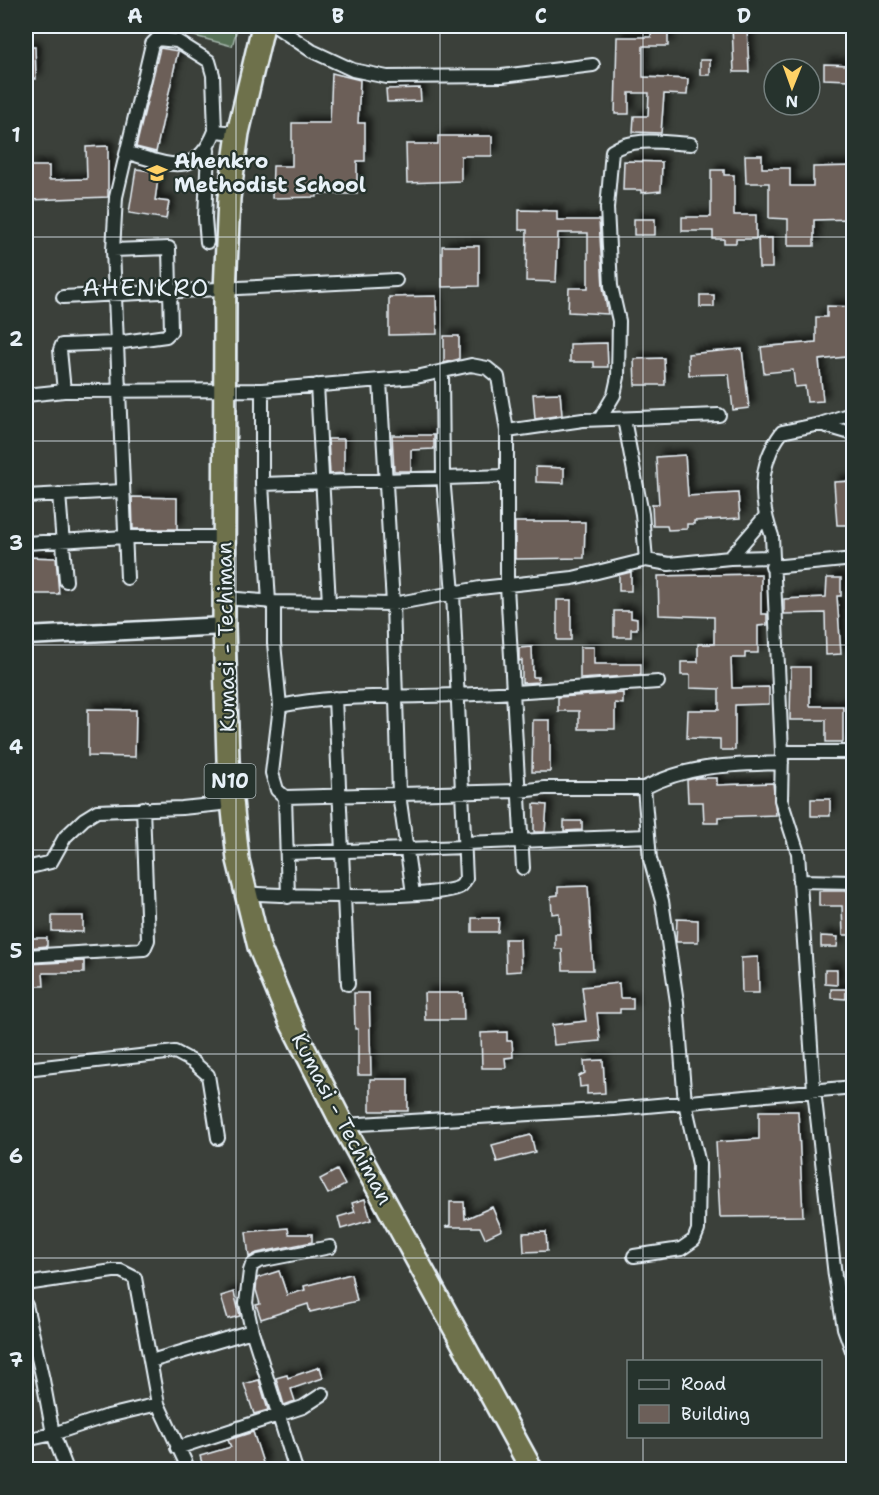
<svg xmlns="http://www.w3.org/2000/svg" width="879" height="1495" font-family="'Shantell Sans',sans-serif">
<defs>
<filter id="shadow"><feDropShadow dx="5.5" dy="-5.5" stdDeviation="3" flood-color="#0009"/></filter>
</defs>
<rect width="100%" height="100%" fill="#3b403a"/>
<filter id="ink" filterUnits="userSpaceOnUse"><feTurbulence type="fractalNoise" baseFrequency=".0167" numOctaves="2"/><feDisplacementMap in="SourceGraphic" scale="12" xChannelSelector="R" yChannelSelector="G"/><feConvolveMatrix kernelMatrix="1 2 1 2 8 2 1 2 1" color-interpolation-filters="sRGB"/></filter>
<g filter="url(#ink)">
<!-- green -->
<path fill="#577156" stroke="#a0b1a7" stroke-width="1.5" d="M157,26H238L232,46Z"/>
<!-- building -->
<path fill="#6c5f59" stroke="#e8f1f8" stroke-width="1.5" filter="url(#shadow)" d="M652,26L668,27V46H643V77L688,79L687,95L664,94L661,133L633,132L634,116H648L649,93H629V114H615L617,37H651Z
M732,26H747L749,72H734Z
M26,47H35L36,79H26Z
M160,48L178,51L156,152L136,147Z
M700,60H710V75H700Z
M824,64L849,65V80L824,79Z
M332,73L360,80L358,123H365V161H357V194H317V197L272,198L273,166H292V123H330Z
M420,88L421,101L387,102L386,89Z
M438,136H492V156H461V181L407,183L406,144H438Z
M108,146V197L30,200V166H49V180L87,179L86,147Z
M745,155H762V168H790V186H813V167L854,166V219L814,220V246H788V219L769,218V183H746Z
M624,161L662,162L661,191L641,193V190H623Z
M136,169L159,172L155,200L169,202L166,219L129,213Z
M711,170H724V175H734V215H756V239H736V243H724V239H713V231H682V217H711Z
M519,210L557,211V220H599L603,287L608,314L568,312L569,288H588V233H558L556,282L526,281L527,230H519Z
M634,219H655V235H634Z
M758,238H772V268H759Z
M442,246H479V286L442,287Z
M700,295H714V307H700Z
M436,296L437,334L389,335V297Z
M827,306L854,307V356L819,360L823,401L807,402L805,386L795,387L793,370L764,373L761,347L816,342V317H827Z
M444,336H459V359L444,363Z
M607,343L608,367H594V362H570V344Z
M742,349L749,408L733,410L729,374L689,375L688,354Z
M664,358L665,385H635L634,359Z
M560,393L562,415L535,419L533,394Z
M392,435H434V449L411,450V471H394Z
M328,439H344V473L330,474Z
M685,455L688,496L738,493L740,518L694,521V524H687V529L668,530L667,526H653L652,504H659L656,457Z
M536,467L564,468V483L536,482Z
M854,481V497L850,498L851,525H837L834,482Z
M132,497L177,498V529H133Z
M515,522H585L584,558L515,559Z
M26,557L56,558L59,594H26Z
M631,572V591H619V575Z
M761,574V614H767V625L758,626V653H745V658H731L732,688L769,687V704L735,705V750H720V739L687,738L688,710H719V689L690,688V675H681V662H698V644H714V617L659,615L658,576Z
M827,578H841V596H837L841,654L826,655L825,613L784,614V599L826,597Z
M557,600H571V640H557Z
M614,611H631V618L637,619V629H631V637H614Z
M532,647L533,677H538V682L522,683V660L519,661V648Z
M580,647H594V664H641V675L580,679Z
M791,667H810V706H843V742H826V720H790Z
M623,693V704L615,703V729H579V711H558V697Z
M88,709L136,710L135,757L88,756Z
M533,720H550V772H532Z
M697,778H717V785L773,783L776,815L718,817V823H704L703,802H688L687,780Z
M811,799H830V816H811Z
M534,804L547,805L545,832H534Z
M564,821H582V830L564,831Z
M588,886L593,970H563L562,949H555V934H560L559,913L552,914L551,896L558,895V887Z
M819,891H854V935H843L842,906H819Z
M52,916H83V932L52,931Z
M472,918H499L498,932H472Z
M677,919L698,920V942H676Z
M821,936L838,937L837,947H821Z
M29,938H47V946L28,948Z
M505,939H520L521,971L506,972Z
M758,957L759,993H742L741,958Z
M84,961V973H43L44,986H34L33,970L29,966L28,964Z
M825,970H837V985L825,984Z
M619,983L620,998H633V1009H620V1013H597L600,1041L554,1045L552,1025L586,1021L582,987Z
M831,989H846V999L831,998Z
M354,993H369L371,1075H358V1029H355Z
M424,993H463L464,1020H425Z
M507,1032V1041H512L513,1057L505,1058L506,1068H482L481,1033Z
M603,1060L605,1093L587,1094V1086L580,1087L579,1076L585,1073L584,1061Z
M370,1079H408V1111H370Z
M759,1111H798L803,1216L720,1217L716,1142L759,1139Z
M531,1135L535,1152L497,1162L492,1145Z
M337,1170L345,1185L328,1194L320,1179Z
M365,1199L371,1220L341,1229L338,1217L355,1212L352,1203Z
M450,1202H464L465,1219L492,1207L502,1230L485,1238L480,1227H445L450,1225Z
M288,1228L289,1234H312V1242L257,1253L249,1257L246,1232Z
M546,1232L547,1251L524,1252L523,1233Z
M279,1271L287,1295L305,1290L304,1286L351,1274L357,1301L310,1312L308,1304L261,1319L256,1305L260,1304L256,1290L257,1278Z
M234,1292L240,1316L228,1319L221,1296Z
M320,1367L323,1378L291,1389L295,1401L284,1405L276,1378L287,1375L288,1378Z
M259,1380L268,1410L254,1414L244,1384Z
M253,1432L264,1466L253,1470H204L200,1456L231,1447L228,1440Z"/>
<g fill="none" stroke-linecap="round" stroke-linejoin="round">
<!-- street casing -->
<g stroke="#e8f1f8" stroke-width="16">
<path id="street" d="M275,26L312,51L353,70L387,77L502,76L593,65
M128,153C168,164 196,179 215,131L238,133
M207,242L205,218L208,150
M63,297L396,280
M380,381L393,604L399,794L413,894
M317,385L329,603
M262,390V484L269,602
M64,391L60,350L62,345L116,343L166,336L171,331L169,248L113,250
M26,395L64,391L262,390L416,377L471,365L487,368L498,377L507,431V586L523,868
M600,419L614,395L618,377L619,321L611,286L607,208L612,151C635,136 665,143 691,144
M624,419L642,514L646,560
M820,424L854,413
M507,431L583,420L719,415
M854,434L820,424L782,432C758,464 759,500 772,536L782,752L781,800L798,853L814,1090L835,1276L844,1328L854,1356
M262,484L506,476
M59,494L66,581
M26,496L122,491
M26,543L125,537H223
M730,558L765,517
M772,567L854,559
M127,578L113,250L116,197L152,44L157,39L177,41L209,61L213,75L215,131
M225,598L274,602L393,604L480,588L573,578L646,560L669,564L730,558L772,557
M274,602V643L280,706L272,773L277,790L285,797L519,791L545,788H644L650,859L662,901L677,1002L685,1103L699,1164L698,1230L694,1240L681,1249L634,1256
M335,698L348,984
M280,706C337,694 394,698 452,695C521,693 589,686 658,682
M782,752H854
M644,788C690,764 731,765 782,763
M285,797L288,897
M465,843L648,836
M287,853L465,847
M26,868L51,862L65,837L84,819L97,811L182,808L231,803
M799,881L854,882
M245,893C274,896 444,900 461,886C462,886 465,879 466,879L453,593L443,476L442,373
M26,956L144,949L148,940L143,808
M26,974V1002
M26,1069L175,1052L192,1061L208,1075L218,1138
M343,1125L614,1109L854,1087
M26,1284L113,1271H121L135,1278L158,1404L189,1470
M26,1305L43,1380L53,1434L67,1470
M151,1361L252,1331
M26,1440L53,1434L104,1417L158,1404
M177,1448L303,1407L323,1394
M296,1470L252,1331L246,1303L250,1271L252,1265L259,1261L330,1247"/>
</g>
<!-- secondary casing -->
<g stroke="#e8f1f8" stroke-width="21">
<path id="secondary" d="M26,636L224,626"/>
</g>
<!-- highway casing -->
<g stroke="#e8f1f8" stroke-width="26">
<path id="highway" d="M263,26L238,133L229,198L225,291L224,626L228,760L238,860L259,947L289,1019L343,1125L532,1470"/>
</g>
<!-- street -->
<use href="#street" stroke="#26332d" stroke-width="12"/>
<!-- secondary -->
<use href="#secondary" stroke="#26332d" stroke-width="16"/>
<!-- highway -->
<use href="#highway" stroke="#6e714b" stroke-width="21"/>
</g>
</g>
<!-- grid -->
<path fill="none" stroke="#e8f1f8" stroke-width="1.5" stroke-opacity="0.55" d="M236,26V1470M440,26V1470M643,26V1362M26,237H854M26,441H854M26,645H854M26,850H854M26,1054H854M26,1258H854M643,1436V1470"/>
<!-- icons -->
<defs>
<g id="school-bare" transform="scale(1.62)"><path d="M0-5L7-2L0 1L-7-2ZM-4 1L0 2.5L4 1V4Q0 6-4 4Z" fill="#ffd166" stroke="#26332d" stroke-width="2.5" paint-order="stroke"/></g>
</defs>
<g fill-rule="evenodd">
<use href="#school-bare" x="157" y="173"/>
</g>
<g text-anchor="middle" stroke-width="4.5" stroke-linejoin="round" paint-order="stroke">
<!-- shield labels -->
<rect fill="#26332d" stroke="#aeb8bb" stroke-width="1.5" x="204.5" y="764" width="51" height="34" rx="4.5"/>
<g font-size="20" font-weight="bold" fill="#e8f1f8">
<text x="230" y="788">N10</text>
</g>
<!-- poi labels -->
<g font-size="21" font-weight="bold" fill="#e8f1f8" stroke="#26332d" text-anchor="start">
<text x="174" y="168">Ahenkro<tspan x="174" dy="24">Methodist School</tspan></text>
</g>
<!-- street labels -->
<g font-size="21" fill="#e8f1f8" stroke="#26332d">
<text transform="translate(226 637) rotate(-91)" y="7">Kumasi - Techiman</text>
<text transform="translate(342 1119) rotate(62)" y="7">Kumasi - Techiman</text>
</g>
<!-- quarter labels -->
<g font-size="24" letter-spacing="1.5" fill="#e8f1f8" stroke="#26332d">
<text x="146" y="296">AHENKRO</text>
</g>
</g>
<!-- margin -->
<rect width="879" height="1495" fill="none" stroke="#26332d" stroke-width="66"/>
<!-- legend -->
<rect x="627" y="1360" width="195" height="78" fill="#26332d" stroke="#747f7e" stroke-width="1.5"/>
<rect x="639" y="1380" width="30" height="9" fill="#26332d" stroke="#747f7e" stroke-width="1.5"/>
<text x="681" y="1390" font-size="18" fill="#e8f1f8">Road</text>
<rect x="639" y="1405" width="30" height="18" fill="#6c5f59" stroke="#747f7e" stroke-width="1.5"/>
<text x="681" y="1420" font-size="18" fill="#e8f1f8">Building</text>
<!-- north arrow -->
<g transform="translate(792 87) rotate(181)"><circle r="28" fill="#26332d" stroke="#747f7e" stroke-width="1.5"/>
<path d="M0-4.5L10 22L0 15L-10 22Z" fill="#ffd166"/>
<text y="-9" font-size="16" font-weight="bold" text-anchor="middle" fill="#e8f1f8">N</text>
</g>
<rect x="33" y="33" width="813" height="1429" fill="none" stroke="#e8f1f8" stroke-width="2"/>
<g font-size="20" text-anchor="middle" font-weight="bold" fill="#e8f1f8">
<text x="135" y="23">A</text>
<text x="338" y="23">B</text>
<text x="541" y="23">C</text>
<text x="744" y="23">D</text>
<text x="16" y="142">1</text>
<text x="16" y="346">2</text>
<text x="16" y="550">3</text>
<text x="16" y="754">4</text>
<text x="16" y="958">5</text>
<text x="16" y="1163">6</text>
<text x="16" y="1367">7</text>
</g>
</svg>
